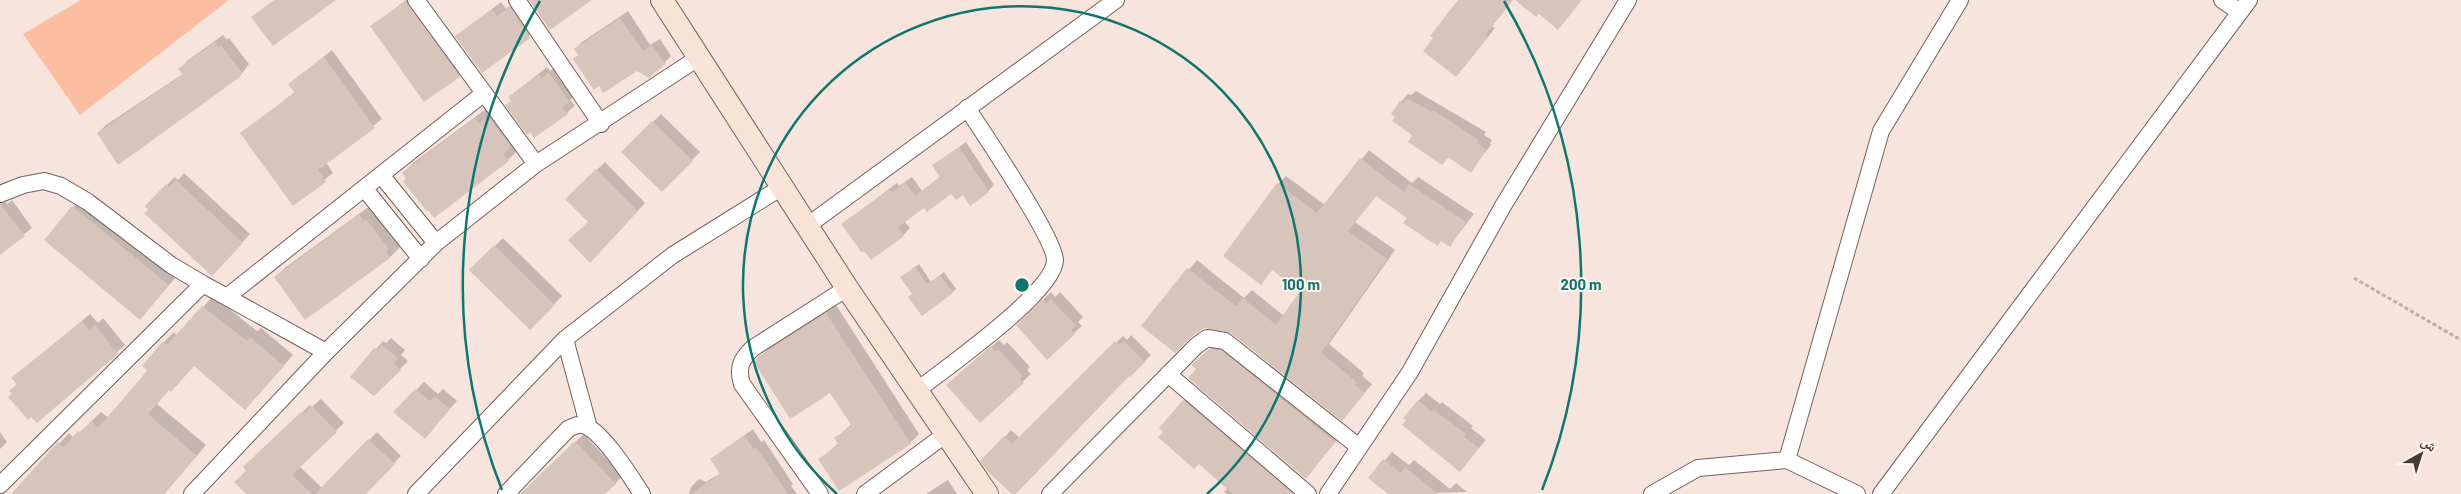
<svg xmlns="http://www.w3.org/2000/svg" width="2461" height="494" font-family="Barlow,'Noto Naskh Arabic',sans-serif">
<rect width="100%" height="100%" fill="#f7e4dc"/>
<!-- green -->
<path fill="#fcbda0" d="M81,0H229L80,115L23,34Z"/>
<!-- shadow -->
<path fill="#0003" d="M406,0H419L467,68L459,76L372,26Z
M518,0L537,29L482,71L457,36L501,2L506,9Z
M1460,0H1493L1505,10L1492,26L1495,28L1464,67Z
M628,11L650,45L660,39L671,56L664,63L637,69L579,55L575,49L582,42Z
M223,35L227,40L229,38L249,64L240,76L98,133L106,125L183,74L180,69L187,61Z
M332,50L382,119L326,162L333,173L293,204L242,133L295,92L289,84Z
M557,66L577,93L570,100L575,105L567,113L509,97L547,67L550,71Z
M1416,91L1486,132L1484,135L1492,140L1490,143L1491,145L1470,171L1449,157L1442,164L1414,135L1401,102L1408,94L1411,95Z
M486,109L518,150L508,160L403,173L413,163Z
M661,114L700,152L662,190L623,152Z
M966,142L994,185L988,191L952,192L924,206L904,221L910,228L903,235L871,258L843,224L897,183L899,186L912,177L922,191L941,176L934,165Z
M1369,150L1412,183L1418,177L1474,214L1450,245L1377,195L1355,222L1395,250L1329,344L1364,373L1362,376L1372,384L1342,419L1231,332L1204,327L1143,326L1197,260L1244,298L1252,290L1284,316L1302,291L1273,269L1261,283L1278,184L1286,176L1325,205Z
M605,162L645,203L590,261L589,222L567,199Z
M184,173L250,234L220,267L146,206L175,177L178,180Z
M83,196L178,275L140,318L45,240Z
M4,200L7,204L12,200L32,228L0,254V203Z
M370,206L398,238L395,241L400,247L390,257L305,318L276,277L286,267Z
M503,238L562,296L530,329L471,270Z
M919,264L931,282L944,272L956,289L952,292L913,293L906,274Z
M1051,292L1055,297L1060,292L1083,317L1078,322L1082,326L1074,333L1017,325Z
M213,296L257,331L261,328L293,355L255,398L195,365L169,389L157,404L206,445L164,494H13L69,433L74,438L101,412L109,418L143,377L164,342L174,332L177,336Z
M836,305L919,434L910,443L820,459L839,443L836,438L852,424L830,391L755,362L770,347Z
M90,314L98,323L103,318L125,345L37,421L13,393L18,383L13,378Z
M1131,335L1151,355L1130,375L1129,374L1014,494L1005,437L1011,430L1020,438L1123,336L1127,340Z
M391,338L405,350L401,355L408,361L374,395L352,377L383,341L386,343Z
M1221,339L1344,432L1306,476L1193,365Z
M999,340L1004,345L1007,342L1030,367L1027,370L1031,374L980,421L956,378Z
M424,382L438,394L443,389L457,401L425,437L395,412Z
M1192,393L1299,485L1292,494H1227L1224,492L1228,488L1199,463L1184,401Z
M1426,393L1440,404L1442,402L1473,426L1471,428L1486,440L1460,470L1418,401Z
M321,399L344,423L299,466L322,488L377,432L401,456L364,494H248V470L245,467L310,405L312,407Z
M753,429L761,442L764,440L793,484L791,486L797,494H689L691,487L699,479L706,482L721,473L711,459Z
M0,432L7,442L0,449Z
M584,434L622,476L615,484L603,494H521Z
M1392,452L1409,465L1414,460L1450,489L1456,483L1467,492L1390,494L1370,478Z
M948,480L957,494H926Z"/>
<!-- building -->
<path fill="#d7c5bc" d="M274,0H336L273,46L251,17Z
M529,0H592L550,30Z
M1458,0H1513L1485,35L1488,37L1456,77L1423,51L1433,38L1430,36Z
M1515,0H1582L1558,30L1539,14L1536,17Z
M406,1L460,77L424,102L370,26Z
M510,7L530,38L482,73L455,36L492,9L497,16Z
M620,18L643,51L652,45L665,64L649,78L637,71L603,93L599,86L594,90L573,59L578,55L574,49Z
M215,42L218,47L221,45L242,73L239,75L240,77L118,165L97,133L178,78L182,74L178,69Z
M324,57L375,128L318,170L326,182L293,206L240,133L295,93L288,84Z
M549,73L570,102L562,107L568,114L534,138L530,132L527,135L505,105L511,101L508,97L539,74L542,78Z
M1407,98L1432,112L1433,110L1479,140L1477,143L1485,149L1483,152L1484,153L1471,173L1448,157L1442,165L1408,142L1412,135L1392,121L1395,117L1391,114L1400,101L1404,103Z
M489,117L511,147L503,154L509,161L434,218L428,210L427,212L403,181L406,179L402,173L475,118L479,123Z
M652,121L693,161L662,192L621,152Z
M959,147L989,192L970,206L963,195L956,200L951,194L927,212L924,208L898,227L904,236L871,260L864,251L862,253L841,224L890,189L892,192L905,182L915,196L940,177L932,165Z
M1360,158L1404,192L1409,184L1466,222L1450,247L1441,241L1438,246L1403,223L1407,218L1376,196L1348,231L1387,259L1321,353L1357,382L1355,385L1365,393L1342,421L1231,333L1204,328L1190,338L1175,353L1141,326L1187,268L1236,306L1243,298L1276,325L1300,291L1272,270L1261,285L1223,256L1277,183L1317,213Z
M596,169L638,211L590,263L568,240L588,222L565,199Z
M176,180L243,243L212,276L144,213L148,210L145,206L166,184L169,187Z
M0,204L25,236L0,255Z
M72,206L169,285L140,320L44,240Z
M359,215L364,221L366,219L389,249L386,251L390,258L305,320L274,277Z
M494,245L555,305L530,330L469,270Z
M915,267L927,284L940,275L953,293L922,316L908,297L912,294L900,277Z
M1043,299L1047,304L1051,299L1076,326L1071,330L1075,334L1047,360L1016,325Z
M202,306L247,341L250,337L284,366L245,410L194,366L171,392L169,390L148,414L197,456L164,494H11L58,442L64,447L78,431L81,433L91,421L98,428L142,377L147,370L142,366L163,341L167,345Z
M826,313L911,444L839,491L818,459L839,445L834,438L852,426L830,393L790,419L754,362L759,356Z
M82,321L89,330L95,325L118,354L37,423L31,417L28,420L8,397L12,394L9,391L17,384L11,378Z
M1115,341L1119,345L1124,341L1145,362L1130,377L1129,376L1016,494H1012L986,470L980,461L1004,436L1012,444Z
M382,345L398,358L394,364L401,370L374,396L350,377L374,348L378,350Z
M991,346L995,352L998,349L1023,376L1020,379L1024,383L980,423L946,385Z
M1209,349L1221,350L1335,442L1306,479L1188,378L1196,369L1191,365Z
M415,389L430,401L434,396L450,409L425,439L393,412Z
M1183,400L1293,494H1233L1199,464L1194,469L1158,437L1163,432L1159,428Z
M1418,400L1432,412L1434,410L1466,434L1464,437L1479,448L1460,472L1402,425L1406,420L1403,418Z
M312,406L337,432L292,475L312,494H246L234,482L246,471L243,467L301,412L304,414Z
M745,436L753,449L756,447L788,494H691L720,474L710,459Z
M368,439L395,464L366,494H315Z
M575,441L616,484L605,494H520Z
M1383,459L1401,473L1405,467L1438,494H1388L1368,478Z"/>
<g fill="none" stroke-linecap="round" stroke-linejoin="round">
<!-- street casing -->
<g stroke="#72625b" stroke-width="18">
<path id="street" d="M416,0L536,164
M517,0L601,124
M2222,0L2240,12
M381,175L436,243
M364,188L421,259
M0,194L23,185L44,181L61,186L88,202L171,265L203,284L326,352
M807,226L1116,0
M228,296L483,94
M565,339L589,428
M1168,374L1308,494
M918,390C945,368 1055,292 1055,260C1054,237 984,134 967,108
M1787,460L1881,131L1960,0
M0,485L203,284
M192,494L326,352L436,243L536,164L698,58
M416,494L565,339L673,255L782,187
M506,494L568,429C574,426 579,423 586,426C604,434 631,477 642,494
M820,494L742,384C737,368 741,359 753,348L847,288
M865,494L946,434
M1050,494L1196,346L1207,338L1225,341L1359,447
M1328,494L1410,372L1503,206L1628,0
M1652,494L1698,468L1787,460L1857,494
M1881,494L2249,0"/>
</g>
<!-- secondary casing -->
<g stroke="#72625b" stroke-width="24">
<path id="secondary" d="M662,0L847,288L987,494"/>
</g>
<!-- path -->
<path stroke="#beafa8" stroke-width="3" stroke-dasharray="4 2.5" stroke-linecap="butt" d="M2354,278L2461,340"/>
<!-- street -->
<use href="#street" stroke="#fff" stroke-width="16"/>
<!-- secondary -->
<use href="#secondary" stroke="#f9e2d6" stroke-width="22"/>
</g>
<!-- distance rings -->
<g fill="none" stroke="#0f766e" stroke-width="2.5">
<path d="M837 494A279 279 0 1 1 1207 494"/>
<path d="M502 490A559 559 0 0 1 540 1M1504 1A559 559 0 0 1 1542 490"/>
</g>
<circle cx="1022" cy="285" r="8" fill="#0f766e" stroke="#fff3ee" stroke-width="2.5"/>
<g font-size="15" text-anchor="middle" font-weight="bold" fill="#0f766e" stroke="#fff3ee" stroke-width="4" stroke-linejoin="round" paint-order="stroke">
<text x="1301" y="290">100 m</text>
<text x="1581" y="290">200 m</text>
</g>
<!-- north arrow -->
<g transform="translate(2421 454) rotate(39)" stroke="#fff3ee" stroke-width="4" paint-order="stroke">
<path d="M0-4L9 19L0 12L-9 19Z" fill="#423b37"/>
<text y="-8" font-size="14" font-weight="bold" text-anchor="middle" fill="#423b37">ش</text>
</g>
</svg>
